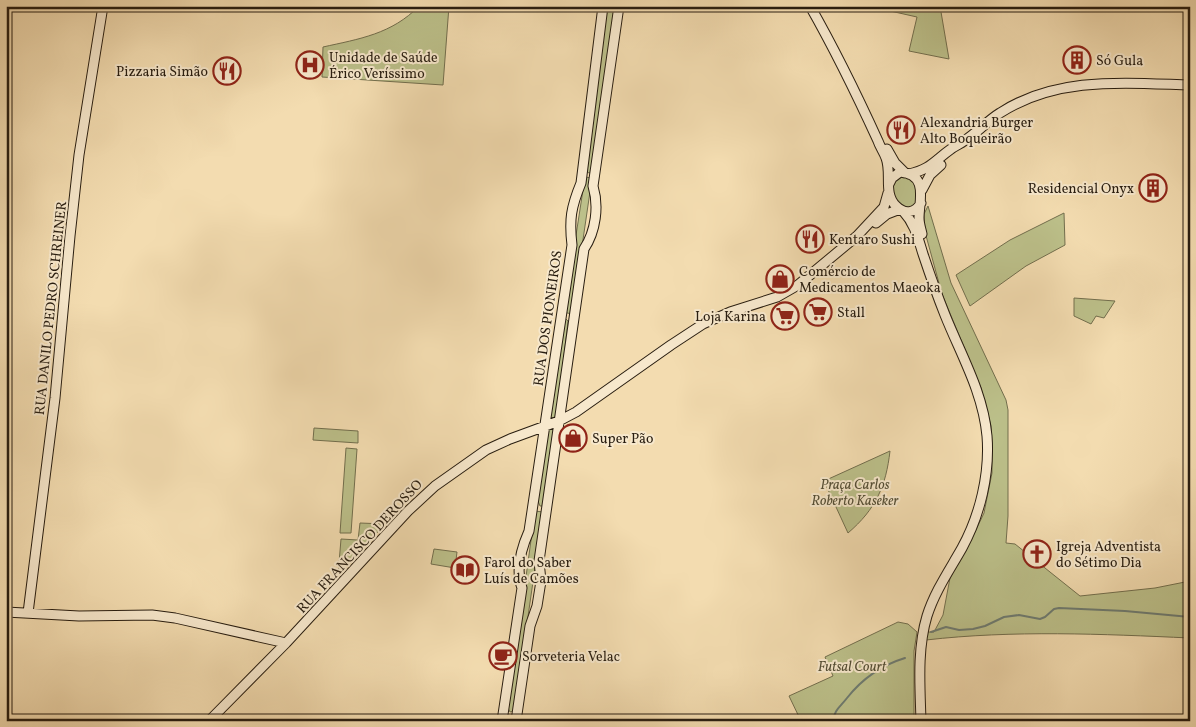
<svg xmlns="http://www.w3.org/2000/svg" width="1196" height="727" font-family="Vollkorn,serif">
<rect width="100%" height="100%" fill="#f3dcb0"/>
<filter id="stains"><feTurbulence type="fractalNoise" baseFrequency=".004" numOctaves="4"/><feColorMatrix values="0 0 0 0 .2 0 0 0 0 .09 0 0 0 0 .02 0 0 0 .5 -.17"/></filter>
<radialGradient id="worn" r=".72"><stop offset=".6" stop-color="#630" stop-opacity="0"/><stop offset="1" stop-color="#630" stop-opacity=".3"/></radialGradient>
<!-- green -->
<path fill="#bcc08a" stroke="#726e4d" d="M419,6H449L443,85L322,77L323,47C359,39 392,34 419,6Z
M607,6H617L593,172L589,173L586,171Z
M868,6H940L949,59L909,51L917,17Z
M900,176C916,179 917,185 919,200L914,207L906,209L894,200L892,183Z
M585,177L592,178L572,315L568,313H564Z
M928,206L951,283L1006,400L1008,410V516L1006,543L1015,544L1080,596L1155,588L1190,581V638C1102,634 1013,630 926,640V632H934L943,615L950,578L975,532L984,513L992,473V447L991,426L981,388L942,294L925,232L924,214Z
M1064,213L1065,245L1026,266L970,306L956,275L1010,240Z
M1074,298L1115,301L1104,318L1096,316L1091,324L1074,316Z
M566,319L568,321L557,417L549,418L564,320Z
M556,426L543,506H540L538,501L547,430Z
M314,428L358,431V443L313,440Z
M346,448L357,449L351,533H340Z
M890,451C886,486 876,509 848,533L824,481Z
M535,511L543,512L515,707L514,711L510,712L508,708Z
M360,523L385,524L338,575L341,539L358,540Z
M434,549L457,552L455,568L431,564Z
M898,622L908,624L917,632L914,651V721H801L789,696L833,676L825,657Z"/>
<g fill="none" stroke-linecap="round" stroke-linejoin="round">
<!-- stream -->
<path stroke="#6e7b71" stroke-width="2" d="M931,632L946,627L959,630L973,629L985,626L1004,617L1019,615L1040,619L1045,617L1054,609L1059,608L1125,611L1190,617
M833,721C834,710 841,706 847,698C862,679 882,665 905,658"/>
<!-- secondary casing -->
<g stroke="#281d10" stroke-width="11">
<path id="secondary" d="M810,6C835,50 857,95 878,141C880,147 884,152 886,158C892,174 883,193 896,206C905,215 915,213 921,203
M887,149L895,163L905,173
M909,174C931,169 934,161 951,149C955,146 960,144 964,141C977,133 987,121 1000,113C1057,76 1125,83 1190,85
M889,184L892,178L900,172C929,174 919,201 919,218C919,224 921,229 922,234
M922,190L930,175L941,165
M903,211C915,224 918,238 923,254C930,275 937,295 945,315C961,355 983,392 987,436C990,474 980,515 962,548C949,571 935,591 927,616C917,649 920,686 921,721
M876,223L887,214L900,209
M6,612L79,616L152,615L175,618L286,643
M28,613L55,398L70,236L79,155L103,6
M209,721L286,643L408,511L435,486L486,450L510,439L559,421L576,412L671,345L703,324L730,312L777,297L798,285L857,236L884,207L888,193
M502,721L522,588C515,569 521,549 529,531L572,245C569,220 571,207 581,183L603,6
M516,721L530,626L537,606L541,581L539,561L584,249C596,231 599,206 593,186L619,6"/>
</g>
<!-- secondary -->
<use href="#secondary" stroke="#f7e8cc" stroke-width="9"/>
</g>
<!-- icons -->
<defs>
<g id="building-ring" transform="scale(1.4375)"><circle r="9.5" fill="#f7e8cc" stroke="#8f2418" stroke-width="1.5"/><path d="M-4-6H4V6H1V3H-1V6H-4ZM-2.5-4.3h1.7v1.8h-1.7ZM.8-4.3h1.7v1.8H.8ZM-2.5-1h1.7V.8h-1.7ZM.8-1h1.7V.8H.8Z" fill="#8f2418"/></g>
<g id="hospital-ring" transform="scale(1.4375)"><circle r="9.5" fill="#f7e8cc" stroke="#8f2418" stroke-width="1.5"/><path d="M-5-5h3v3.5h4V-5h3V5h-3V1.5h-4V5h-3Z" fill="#8f2418"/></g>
<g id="restaurant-ring" transform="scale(1.4375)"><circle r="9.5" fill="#f7e8cc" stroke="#8f2418" stroke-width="1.5"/><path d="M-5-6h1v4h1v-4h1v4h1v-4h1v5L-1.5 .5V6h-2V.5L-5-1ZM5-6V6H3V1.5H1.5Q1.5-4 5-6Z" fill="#8f2418"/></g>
<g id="shop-ring" transform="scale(1.4375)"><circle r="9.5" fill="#f7e8cc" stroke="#8f2418" stroke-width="1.5"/><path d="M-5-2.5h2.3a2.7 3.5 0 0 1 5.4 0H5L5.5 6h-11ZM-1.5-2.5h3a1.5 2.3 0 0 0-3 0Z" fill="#8f2418"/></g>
<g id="supermarket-ring" transform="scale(1.4375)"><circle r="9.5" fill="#f7e8cc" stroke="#8f2418" stroke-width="1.5"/><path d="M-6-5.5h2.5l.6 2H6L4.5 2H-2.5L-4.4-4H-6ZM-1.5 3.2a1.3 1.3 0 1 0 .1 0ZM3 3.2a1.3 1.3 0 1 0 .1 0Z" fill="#8f2418"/></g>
<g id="church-ring" transform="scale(1.4375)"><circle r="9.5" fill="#f7e8cc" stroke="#8f2418" stroke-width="1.5"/><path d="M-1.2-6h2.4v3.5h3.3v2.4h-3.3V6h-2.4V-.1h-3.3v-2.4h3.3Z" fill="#8f2418"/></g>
<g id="library-ring" transform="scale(1.4375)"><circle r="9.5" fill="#f7e8cc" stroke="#8f2418" stroke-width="1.5"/><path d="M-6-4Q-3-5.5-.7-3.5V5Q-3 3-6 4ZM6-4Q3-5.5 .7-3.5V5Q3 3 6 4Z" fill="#8f2418"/></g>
<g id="cafe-ring" transform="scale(1.4375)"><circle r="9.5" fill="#f7e8cc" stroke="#8f2418" stroke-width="1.5"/><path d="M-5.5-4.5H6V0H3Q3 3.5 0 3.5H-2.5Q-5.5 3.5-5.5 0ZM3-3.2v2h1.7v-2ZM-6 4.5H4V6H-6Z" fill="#8f2418"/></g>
</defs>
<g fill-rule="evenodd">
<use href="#building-ring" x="1077" y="60"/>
<use href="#hospital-ring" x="310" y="65"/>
<use href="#restaurant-ring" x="227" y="71"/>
<use href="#restaurant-ring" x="901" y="130"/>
<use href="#building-ring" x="1153" y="188"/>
<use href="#restaurant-ring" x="810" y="239"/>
<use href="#shop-ring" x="780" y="279"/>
<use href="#supermarket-ring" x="818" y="312"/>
<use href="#supermarket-ring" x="785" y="316"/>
<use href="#shop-ring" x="573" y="438"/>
<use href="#church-ring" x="1037" y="554"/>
<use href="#library-ring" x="465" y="570"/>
<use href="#cafe-ring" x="503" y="656"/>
</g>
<g text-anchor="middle" stroke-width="4" stroke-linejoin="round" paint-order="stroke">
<!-- poi labels -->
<g font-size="14" fill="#281d10" stroke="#f7e8cc" text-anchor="start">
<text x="329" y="62">Unidade de Saúde<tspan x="329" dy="16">Érico Veríssimo</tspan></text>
<text x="1096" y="65">Só Gula</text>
<text x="208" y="76" text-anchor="end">Pizzaria Simão</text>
<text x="920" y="127">Alexandria Burger<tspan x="920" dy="16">Alto Boqueirão</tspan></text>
<text x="1134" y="193" text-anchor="end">Residencial Onyx</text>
<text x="829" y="244">Kentaro Sushi</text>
<text x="799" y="276">Comércio de<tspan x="799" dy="16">Medicamentos Maeoka</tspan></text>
<text x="837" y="317">Stall</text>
<text x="766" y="321" text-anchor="end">Loja Karina</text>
<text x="592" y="443">Super Pão</text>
<text x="1056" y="551">Igreja Adventista<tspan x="1056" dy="16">do Sétimo Dia</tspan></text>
<text x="484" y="567">Farol do Saber<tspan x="484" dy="16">Luís de Camões</tspan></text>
<text x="522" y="661">Sorveteria Velac</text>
</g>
<!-- street labels -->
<g font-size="14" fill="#281d10" stroke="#f7e8cc">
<text transform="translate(50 308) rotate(-84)" y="5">RUA DANILO PEDRO SCHREINER</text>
<text transform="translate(547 318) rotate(-82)" y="5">RUA DOS PIONEIROS</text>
<text transform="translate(359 546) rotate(-47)" y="5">RUA FRANCISCO DEROSSO</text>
</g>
<!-- park labels -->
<g font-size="14" font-style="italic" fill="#544e35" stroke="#f7e8cc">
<text x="855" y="489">Praça Carlos<tspan x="855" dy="16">Roberto Kaseker</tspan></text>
<text x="852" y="671">Futsal Court</text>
</g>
</g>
<!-- margin -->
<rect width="1196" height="727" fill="none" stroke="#f3dcb0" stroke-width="25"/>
<rect x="8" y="8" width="1181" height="712" fill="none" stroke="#281d10" stroke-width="2.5"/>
<rect x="12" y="12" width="1171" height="702" fill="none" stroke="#281d10"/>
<rect width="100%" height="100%" filter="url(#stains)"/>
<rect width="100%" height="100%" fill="url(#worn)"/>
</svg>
